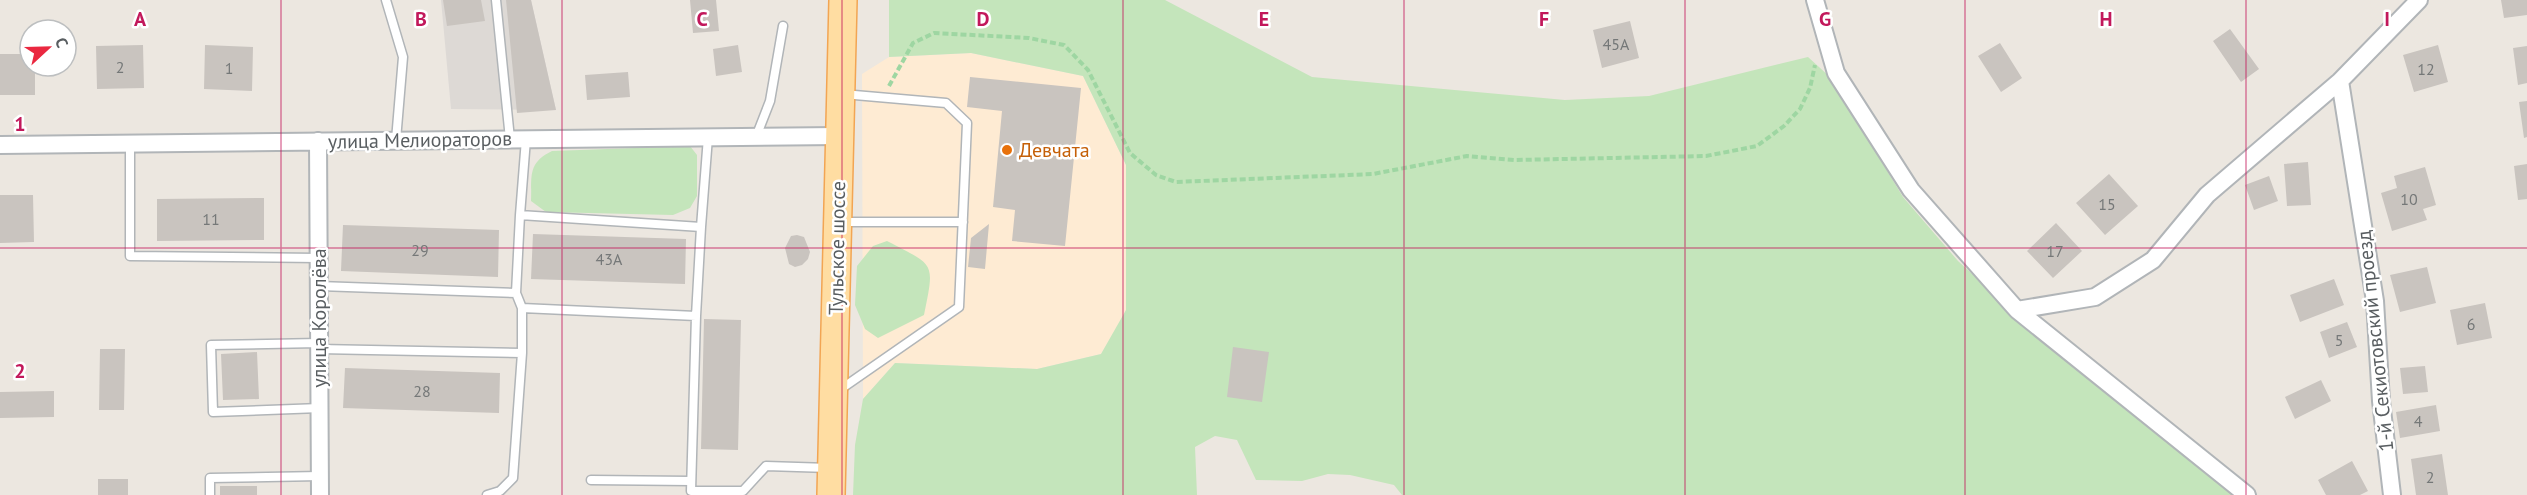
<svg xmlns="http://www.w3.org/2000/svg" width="2527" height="495" font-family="'PT Sans',sans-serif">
<rect width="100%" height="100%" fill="#ece7e0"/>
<!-- commercial -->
<path fill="#feebd3" d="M971,53L1083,76L1126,165L1127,310L1101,354L1037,369L895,363L863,399L862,74L889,57Z"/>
<!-- industrial -->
<path fill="#ddd9d5" d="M441,0H531L556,110L451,109Z"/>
<!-- green -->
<path fill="#c4e5bb" d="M889,0H1165L1312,77L1565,100L1649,96L1808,57L1830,77L1903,197L1958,261L2059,353L2234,495H1402L1394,485L1350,475L1328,474L1302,481L1256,480L1237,440L1215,436L1195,447L1197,495H853L855,445L863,399L895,363L1037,369L1101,354L1126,310V165L1083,76L971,53L889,57Z
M690,146L697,155V196L690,208L673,215L546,212L531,201C532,177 527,163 552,151Z
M887,241C935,266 935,261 924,315L878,338L865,329L855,305L857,266L873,246Z"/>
<!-- building -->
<path fill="#c9c4bf" d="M443,0H481L485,21L447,26Z
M506,0H531L556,110L517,113Z
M690,0H716L719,31L693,33Z
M2501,0H2527V15L2504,18Z
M1630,21L1639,58L1602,68L1593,30Z
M2230,29L2259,69L2241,82L2213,41Z
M2000,43L2022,78L2001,92L1978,56Z
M143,45L144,88L97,89L96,46Z
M205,45L253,47L252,91L204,89Z
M738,45L742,72L716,76L713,49Z
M2438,45L2448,82L2414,92L2403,55Z
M2527,46V83L2518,85L2513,48Z
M0,54H30V66H35V95H0Z
M628,72L630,97L587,100L585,75Z
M970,77L1081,88L1065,246L1012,241L1015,210L993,207L1002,111L967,107Z
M2527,101V137L2524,138L2519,102Z
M2308,162L2311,205L2287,206L2284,164Z
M2527,164V199L2518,200L2514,166Z
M2425,167L2436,205L2423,209L2427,220L2392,231L2381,193L2397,188L2394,176Z
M2109,174L2138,206L2105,235L2076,203Z
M2269,176L2278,201L2254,210L2245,185Z
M0,195H33L34,242L0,243Z
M264,198V240L157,241V199Z
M2056,223L2082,251L2053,278L2027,251Z
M989,224L985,269L968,267L971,238Z
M343,225L499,230L498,277L341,271Z
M533,234L686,239L685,284L531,279Z
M797,235L804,237L810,252L808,259L802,265L795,267L789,264L785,248L791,236Z
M2427,267L2436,303L2400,312L2390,275Z
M2334,279L2344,305L2300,322L2290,295Z
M2485,303L2492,338L2457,345L2450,310Z
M704,319L741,320L738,450L701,449Z
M2347,322L2357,347L2329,358L2320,332Z
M1233,347L1269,352L1262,402L1227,397Z
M100,349H125L124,410H99Z
M257,352L259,399L223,400L221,354Z
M2425,366L2428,392L2403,394L2400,368Z
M345,368L500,373L499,413L343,408Z
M2321,380L2331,401L2295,419L2285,397Z
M54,391V417L0,418V392Z
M2436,405L2440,431L2400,438L2396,412Z
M2442,454L2448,495H2416L2411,459Z
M2352,461L2368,491L2360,495H2326L2318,480Z
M98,479H128V495H98Z
M220,486H257V495H220Z"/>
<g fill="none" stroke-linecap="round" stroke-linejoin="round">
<!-- lane casing -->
<g stroke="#b1b5b8" stroke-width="11">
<path id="lane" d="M386,0L403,57L396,140
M496,0L510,139
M756,137L770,101L783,26
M526,139L520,215L701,227L708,137
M130,143V256L318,258
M520,215L516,293L522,308L696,316L701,227
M841,222H963
M319,286L516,293
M696,316L691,491H743L766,466L829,468
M319,343L211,345L213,412L320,408
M319,349L522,353
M838,391L959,307L967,123L946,103L843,94
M591,480L691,481
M210,495V478L320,476
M487,495L500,491L513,478L522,353V308"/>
</g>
<!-- street casing -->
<g stroke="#b1b5b8" stroke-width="20">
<path id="street" d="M1815,0L1836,73L1911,190L2017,310L2247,495
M2340,81L2375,301L2381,401L2392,495
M318,141L320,495
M0,145L839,136
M2017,310L2095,297L2153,260L2207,195L2340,81L2419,0"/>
</g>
<!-- primary casing -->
<g stroke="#f2a553" stroke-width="30">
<path id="primary" d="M831,495L843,0"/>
</g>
<!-- path -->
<path stroke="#9ed6a2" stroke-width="4" stroke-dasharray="6 3" stroke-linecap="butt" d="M889,86L913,43L934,33L1029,38L1064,45L1088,70L1130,153L1156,175L1176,182L1373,174L1467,156L1515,160L1706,156L1757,146L1784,126L1800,109L1810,88L1815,65"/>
<!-- lane -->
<use href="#lane" stroke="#fff" stroke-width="8"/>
<!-- street -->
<use href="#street" stroke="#fff" stroke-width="16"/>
<!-- primary -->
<use href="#primary" stroke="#ffdda2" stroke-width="27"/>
</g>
<!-- grid -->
<path fill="none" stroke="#c2185b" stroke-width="1.5" stroke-opacity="0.55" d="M281,0V495M562,0V495M842,0V495M1123,0V495M1404,0V495M1685,0V495M1965,0V495M2246,0V495M0,248H2527"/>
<!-- markers -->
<circle fill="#e8710a" stroke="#fff" stroke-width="2" cx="1007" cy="150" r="6"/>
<g text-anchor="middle" stroke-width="5" stroke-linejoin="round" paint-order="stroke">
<!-- number labels -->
<g font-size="16" fill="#757878">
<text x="1616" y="50">45А</text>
<text x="120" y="73">2</text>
<text x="229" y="74">1</text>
<text x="2426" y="75">12</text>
<text x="2409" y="205">10</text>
<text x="2107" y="210">15</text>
<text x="211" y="225">11</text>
<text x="420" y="256">29</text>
<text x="2055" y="257">17</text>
<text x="609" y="265">43А</text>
<text x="2471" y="330">6</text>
<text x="2339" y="346">5</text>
<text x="422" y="397">28</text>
<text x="2418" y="427">4</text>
<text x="2430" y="483">2</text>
</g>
<!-- street labels -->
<g font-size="20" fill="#595e61" stroke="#fff">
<text transform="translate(420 140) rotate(-1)" y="7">улица Мелиораторов</text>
<text transform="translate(837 248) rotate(-89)" y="7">Тульское шоссе</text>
<text transform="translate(319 318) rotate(-90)" y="7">улица Королёва</text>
<text transform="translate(2375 341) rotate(-96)" y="7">1-й Секиотовский проезд</text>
</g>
<!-- food labels -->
<g font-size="20" fill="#c56008" stroke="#fff" text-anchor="start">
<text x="1019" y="157">Девчата</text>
</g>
</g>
<g font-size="20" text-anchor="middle" font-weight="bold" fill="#c2185b" stroke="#fff" stroke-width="5" stroke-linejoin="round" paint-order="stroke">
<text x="140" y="26">A</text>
<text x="421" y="26">B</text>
<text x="702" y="26">C</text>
<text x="983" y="26">D</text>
<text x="1264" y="26">E</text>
<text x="1544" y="26">F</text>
<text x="1825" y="26">G</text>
<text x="2106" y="26">H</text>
<text x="2387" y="26">I</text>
<text x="20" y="131">1</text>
<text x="20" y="378">2</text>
</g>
<!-- north arrow -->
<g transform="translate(48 48) rotate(68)"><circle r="28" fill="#ffffff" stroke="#bdbfc0" stroke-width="1.5"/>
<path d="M0-4.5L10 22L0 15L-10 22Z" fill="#ea2840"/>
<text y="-9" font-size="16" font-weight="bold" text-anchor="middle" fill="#595e61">С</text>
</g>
</svg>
